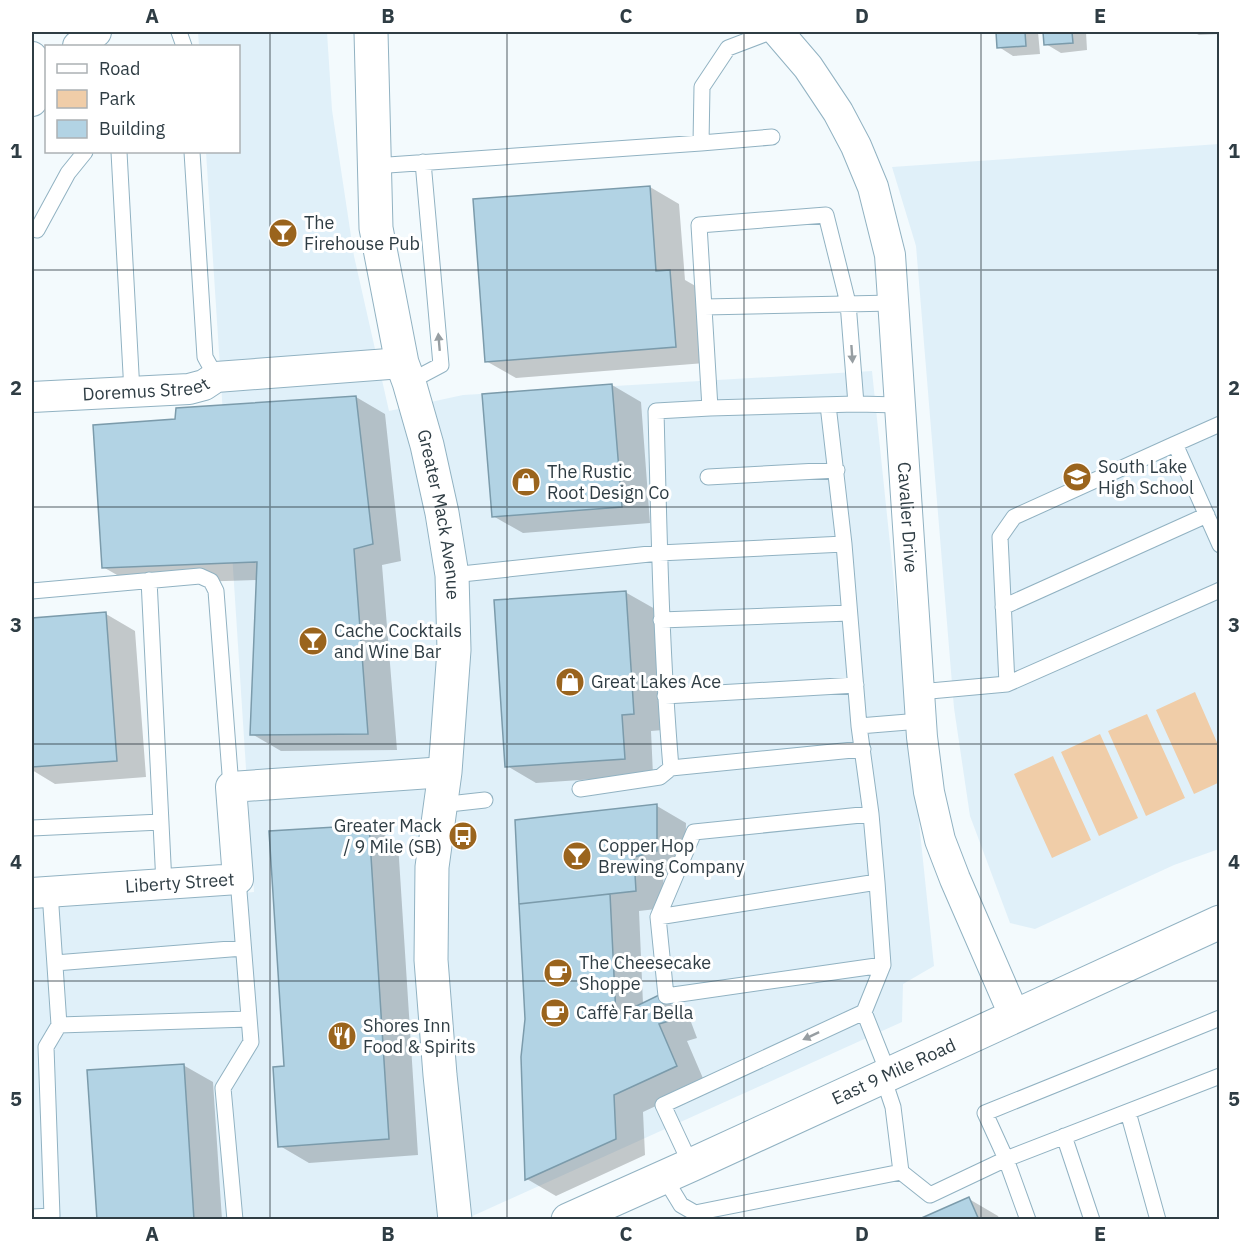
<svg xmlns="http://www.w3.org/2000/svg" width="1251" height="1251" font-family="'IBM Plex Sans',sans-serif">
<rect width="100%" height="100%" fill="#f3fafd"/>
<!-- built -->
<path fill="#e0f0f9" d="M198,32H327L332,110L354,256L389,411L463,395L872,371L934,966L903,984L902,1022L466,1219L32,1220V909L254,892L206,152H238V46H199Z
M1219,144V849L1174,865L1035,929L1010,923L970,816L954,708L916,246L892,167Z"/>
<!-- green -->
<path fill="#f0cda8" d="M1195,692L1219,747L1220,782L1194,794L1156,710Z
M1147,714L1185,798L1146,816L1108,731Z
M1100,734L1138,818L1099,836L1061,752Z
M1053,756L1091,840L1052,858L1014,774Z"/>
<!-- shadow -->
<path fill="#0003" d="M998,32H1038L1040,54L1013,56L999,47Z
M1045,32H1086L1087,50L1061,53L1046,44Z
M1193,32H1220V34L1199,35Z
M650,187L679,204L685,280L699,288L705,363L516,378L486,361Z
M612,385L641,402L650,523L523,533L493,516Z
M356,397L385,414L401,561L382,565L397,750L281,751L252,734L258,580L133,584L103,567L177,420Z
M625,592L655,609L663,730L651,731L653,775L536,783L507,766Z
M106,614L135,631L146,777L55,784L32,770V619Z
M657,806L686,823L685,867L663,874L665,908L639,911L643,1004L658,997L688,1014L697,1038L687,1041L705,1083L643,1112L645,1155L556,1196L527,1179V1019L516,822Z
M369,826L398,843L418,1155L309,1163L280,1146L286,1068Z
M183,1065L213,1082L222,1220H98Z
M969,1199L998,1216L1000,1220H921Z"/>
<!-- building -->
<path fill="#b2d3e4" stroke="#7b9bab" stroke-width="1.5" d="M996,32H1025L1026,46L997,48Z
M1043,32H1072L1073,43L1044,45Z
M650,186L656,271L670,270L676,347L485,362L473,199Z
M612,384L622,507L492,517L482,394Z
M356,396L373,544L354,549L368,734L250,735L257,562L102,568L93,425L175,419L176,408Z
M626,591L634,714L622,715L625,759L505,767L494,600Z
M106,612L117,761L32,767V618Z
M657,804V851L634,857L636,891L519,904L515,820Z
M369,825L389,1139L278,1147L273,1067L284,1066L269,831Z
M610,894L616,1016L659,995L669,1021L659,1024L677,1066L614,1095L616,1139L525,1180L521,1057L525,1019L519,904Z
M184,1064L194,1220H97L87,1070Z
M969,1197L979,1220H917Z"/>
<g fill="none" stroke-linecap="round" stroke-linejoin="round">
<!-- service casing -->
<g stroke="#91b2c2" stroke-width="17">
<path id="service" d="M179,32L184,46
M770,32L728,48L702,87L701,143L772,137
M119,152L132,392
M192,152L205,357L216,377
M374,166L701,143
M37,230L68,173L85,152
M704,307L893,303
M409,382L441,365L423,162
M856,404L848,303L826,215L699,225L710,408L656,411C659,531 661,649 671,768L863,749
M828,405L844,544L859,726
M710,408L856,404L900,405
M1220,424L1175,444L1220,545
M708,477L837,470
M452,575L659,553L844,544
M149,580L164,884
M32,591L200,576L211,581L216,591L231,787
M1003,607L1207,515
M661,620L849,613
M1007,684L1000,537L1014,517L1175,444
M919,692L1007,684L1220,590
M665,696L856,685
M580,789L660,777L671,768
M440,805L485,800
M871,814L694,832L658,917L666,996L883,965
M32,828L161,822
M658,917L877,882
M55,963L243,948
M1220,1018L985,1113L1006,1159L1220,1076
M59,1025L249,1019
M889,1075L864,1012L883,965L877,882L871,814L859,726L920,721
M883,1077L893,1107L901,1172
M1128,1112L1158,1220
M1064,1136L1092,1220
M691,1165L663,1105L864,1012
M664,1177L681,1205L695,1213L901,1172L930,1195L1006,1159L1028,1220
M32,1217L52,1216L46,1047L59,1025L50,892
M235,1220L223,1088L251,1042L238,879"/>
</g>
<!-- minor casing -->
<g stroke="#91b2c2" stroke-width="32">
<g id="minor">
<path id="s1" d="M778,32L808,67L838,112L856,146L873,187L890,255L922,737L929,792L940,840L955,879L1015,1017"/>
<path d="M78,46L96,32"/>
<path d="M32,57L46,74"/>
<path d="M32,101L46,80"/>
<path id="s2" d="M32,397L189,389L204,385L216,377L402,363"/>
<path id="s3" d="M32,893L238,879L231,787L445,772"/>
</g>
</g>
<!-- tertiary casing -->
<g stroke="#91b2c2" stroke-width="35">
<g id="tertiary">
<path id="s4" d="M371,32L376,228L402,363L409,382L427,445L442,513L452,575L454,650L445,772L432,867L431,960L440,1075L455,1220"/>
</g>
</g>
<!-- secondary casing -->
<g stroke="#91b2c2" stroke-width="35">
<g id="secondary">
<path id="s5" d="M568,1220L691,1165L1220,922"/>
</g>
</g>
<!-- service -->
<use href="#service" stroke="#fff" stroke-width="15"/>
<!-- minor -->
<use href="#minor" stroke="#fff" stroke-width="30"/>
<!-- tertiary -->
<use href="#tertiary" stroke="#fff" stroke-width="33"/>
<!-- secondary -->
<use href="#secondary" stroke="#fff" stroke-width="33"/>
</g>
<!-- one-way arrows -->
<defs><path id="oneway-solid" d="M-6-.8H1V-3.2L6.5 0L1 3.2V.8H-6Z" transform="scale(1.5)"/></defs>
<g fill="#979ea2">
<use href="#oneway-solid" transform="translate(439 342) rotate(-95)"/>
<use href="#oneway-solid" transform="translate(852 354) rotate(86)"/>
<use href="#oneway-solid" transform="translate(811 1036) rotate(155)"/>
</g>
<!-- grid -->
<path fill="none" stroke="#2f3d44" stroke-width="1.5" stroke-opacity="0.55" d="M270,32V1220M507,32V1220M744,32V1220M981,32V1220M32,270H1220M32,507H1220M32,744H1220M32,981H1220"/>
<!-- icons -->
<defs>
<g id="bar-disc" transform="scale(1.5)"><circle r="9.5" fill="#9a641d" stroke="#fff"/><path d="M-6-5H6L.8 .8V4.5H3.5V6h-7V4.5H-.8V.8Z" fill="#fff"/></g>
<g id="school-disc" transform="scale(1.5)"><circle r="9.5" fill="#9a641d" stroke="#fff"/><path d="M0-5L7-2L0 1L-7-2ZM-4 1L0 2.5L4 1V4Q0 6-4 4Z" fill="#fff"/></g>
<g id="shop-disc" transform="scale(1.5)"><circle r="9.5" fill="#9a641d" stroke="#fff"/><path d="M-5-2.5h2.3a2.7 3.5 0 0 1 5.4 0H5L5.5 6h-11ZM-1.5-2.5h3a1.5 2.3 0 0 0-3 0Z" fill="#fff"/></g>
<g id="bus-disc" transform="scale(1.5)"><circle r="9.5" fill="#9a641d" stroke="#fff"/><path d="M-5-6H5V4H4V6H2V4H-2V6H-4V4H-5ZM-3.5-4V0h7V-4ZM-3.5 1.2v1.5H-2V1.2ZM2 1.2v1.5H3.5V1.2Z" fill="#fff"/></g>
<g id="cafe-disc" transform="scale(1.5)"><circle r="9.5" fill="#9a641d" stroke="#fff"/><path d="M-5.5-4.5H6V0H3Q3 3.5 0 3.5H-2.5Q-5.5 3.5-5.5 0ZM3-3.2v2h1.7v-2ZM-6 4.5H4V6H-6Z" fill="#fff"/></g>
<g id="restaurant-disc" transform="scale(1.5)"><circle r="9.5" fill="#9a641d" stroke="#fff"/><path d="M-5-6h1v4h1v-4h1v4h1v-4h1v5L-1.5 .5V6h-2V.5L-5-1ZM5-6V6H3V1.5H1.5Q1.5-4 5-6Z" fill="#fff"/></g>
</defs>
<g fill-rule="evenodd">
<use href="#bar-disc" x="283" y="233"/>
<use href="#school-disc" x="1077" y="477"/>
<use href="#shop-disc" x="526" y="482"/>
<use href="#bar-disc" x="313" y="641"/>
<use href="#shop-disc" x="570" y="682"/>
<use href="#bus-disc" x="463" y="836"/>
<use href="#bar-disc" x="577" y="856"/>
<use href="#cafe-disc" x="558" y="973"/>
<use href="#cafe-disc" x="555" y="1013"/>
<use href="#restaurant-disc" x="342" y="1036"/>
</g>
<g text-anchor="middle" stroke-width="6" stroke-linejoin="round" paint-order="stroke">
<!-- poi labels -->
<g font-size="18" fill="#2f3d44" stroke="#fff" text-anchor="start">
<text x="304" y="229">The<tspan x="304" dy="21">Firehouse Pub</tspan></text>
<text x="1098" y="473">South Lake<tspan x="1098" dy="21">High School</tspan></text>
<text x="547" y="478">The Rustic<tspan x="547" dy="21">Root Design Co</tspan></text>
<text x="334" y="637">Cache Cocktails<tspan x="334" dy="21">and Wine Bar</tspan></text>
<text x="591" y="688">Great Lakes Ace</text>
<text x="442" y="832" text-anchor="end">Greater Mack<tspan x="442" dy="21">/ 9 Mile (SB)</tspan></text>
<text x="598" y="852">Copper Hop<tspan x="598" dy="21">Brewing Company</tspan></text>
<text x="579" y="969">The Cheesecake<tspan x="579" dy="21">Shoppe</tspan></text>
<text x="576" y="1019">Caffè Far Bella</text>
<text x="363" y="1032">Shores Inn<tspan x="363" dy="21">Food &amp; Spirits</tspan></text>
</g>
<!-- street labels -->
<g font-size="18" fill="#2f3d44" stroke="#fff">
<text dy="6" stroke="none"><textPath href="#s2" startOffset="114">Doremus Street</textPath></text>
<text dy="6" stroke="none"><textPath href="#s4" startOffset="490">Greater Mack Avenue</textPath></text>
<text dy="6" stroke="none"><textPath href="#s1" startOffset="516">Cavalier Drive</textPath></text>
<text dy="6" stroke="none"><textPath href="#s3" startOffset="148">Liberty Street</textPath></text>
<text dy="6" stroke="none"><textPath href="#s5" startOffset="358">East 9 Mile Road</textPath></text>
</g>
</g>
<!-- border -->
<rect width="1251" height="1251" fill="none" stroke="#ffffff" stroke-width="66"/>
<!-- legend -->
<rect x="45" y="45" width="195" height="108" fill="#ffffff" stroke="#acb1b4" stroke-width="1.5"/>
<rect x="57" y="64" width="30" height="9" fill="#ffffff" stroke="#acb1b4" stroke-width="1.5"/>
<text x="99" y="75" font-size="18" fill="#2f3d44">Road</text>
<rect x="57" y="90" width="30" height="18" fill="#f0cda8" stroke="#acb1b4" stroke-width="1.5"/>
<text x="99" y="105" font-size="18" fill="#2f3d44">Park</text>
<rect x="57" y="120" width="30" height="18" fill="#b2d3e4" stroke="#acb1b4" stroke-width="1.5"/>
<text x="99" y="135" font-size="18" fill="#2f3d44">Building</text>
<rect x="33" y="33" width="1185" height="1185" fill="none" stroke="#2f3d44" stroke-width="2"/>
<g font-size="20" text-anchor="middle" font-weight="bold" fill="#2f3d44">
<text x="152" y="23">A</text>
<text x="388" y="23">B</text>
<text x="626" y="23">C</text>
<text x="862" y="23">D</text>
<text x="1100" y="23">E</text>
<text x="16" y="158">1</text>
<text x="1234" y="158">1</text>
<text x="16" y="395">2</text>
<text x="1234" y="395">2</text>
<text x="16" y="632">3</text>
<text x="1234" y="632">3</text>
<text x="16" y="869">4</text>
<text x="1234" y="869">4</text>
<text x="16" y="1106">5</text>
<text x="1234" y="1106">5</text>
<text x="152" y="1241">A</text>
<text x="388" y="1241">B</text>
<text x="626" y="1241">C</text>
<text x="862" y="1241">D</text>
<text x="1100" y="1241">E</text>
</g>
</svg>
